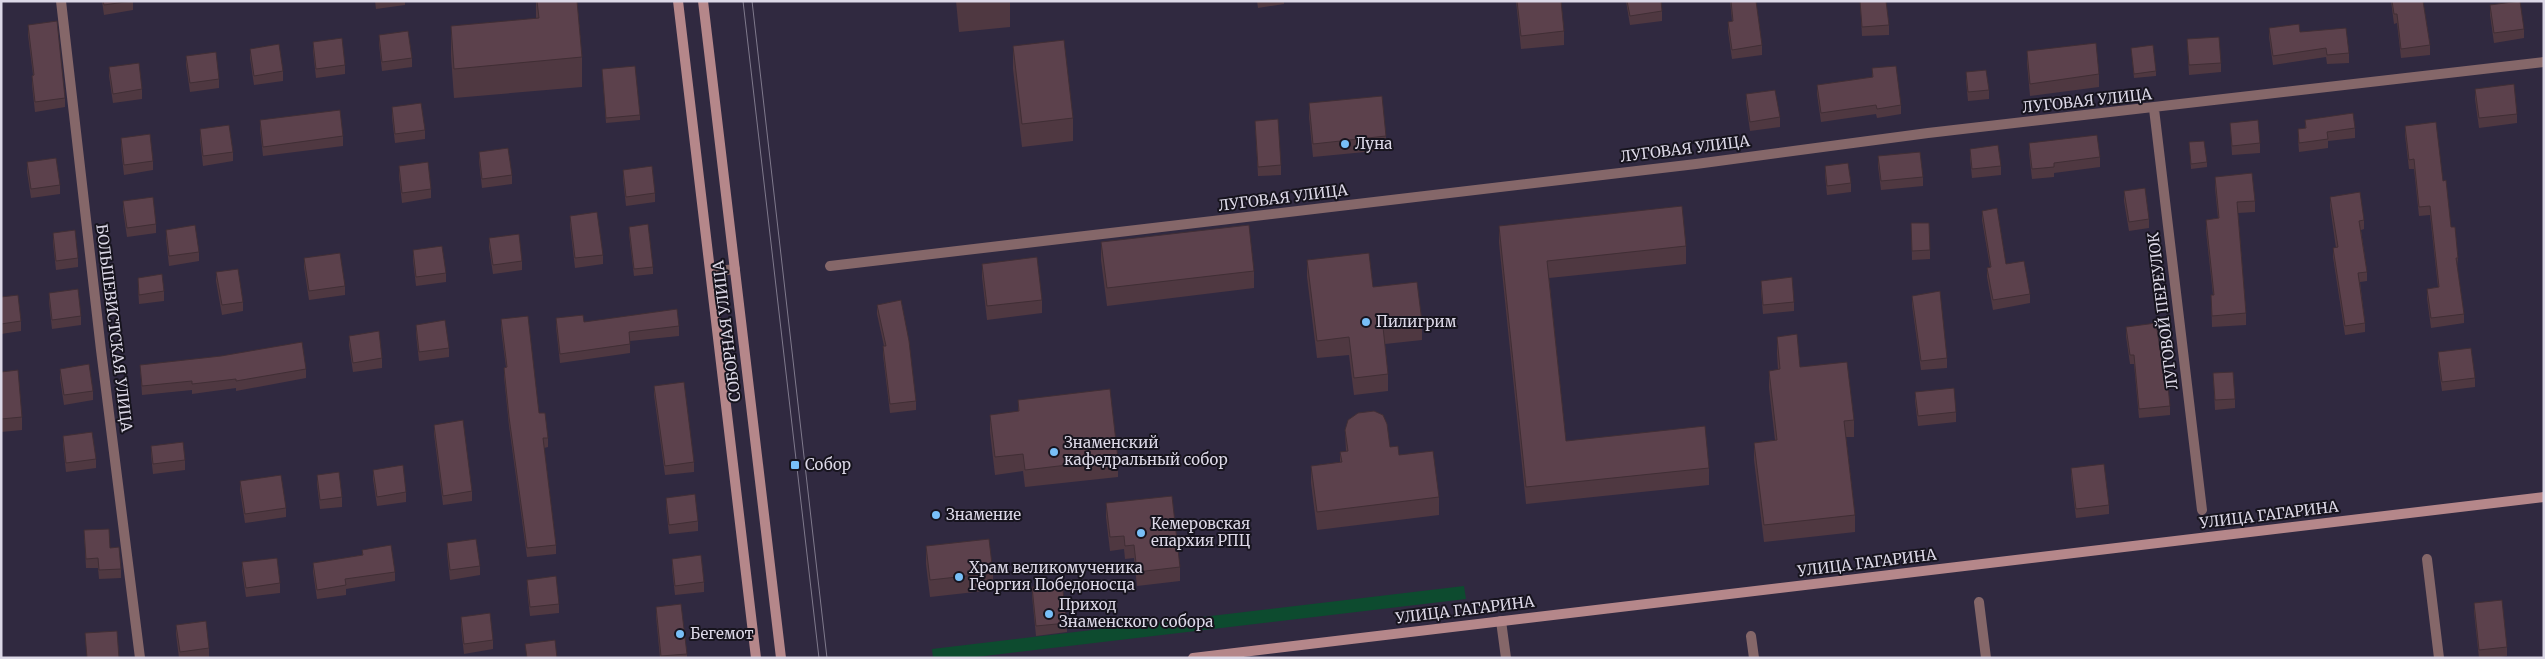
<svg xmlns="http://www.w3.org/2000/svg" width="2545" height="659" font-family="Merriweather,serif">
<rect width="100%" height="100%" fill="#302940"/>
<!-- green -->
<path fill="#0d4b2f" d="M1464,586L1466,599L968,658H933L932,649Z"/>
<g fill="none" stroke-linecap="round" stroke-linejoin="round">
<!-- street -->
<path stroke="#856769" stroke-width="10" d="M61,1L101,350L140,658
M2154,109L2202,510
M830,266L1696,164L1928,133L2544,62
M711,272L735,269
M2427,559L2439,658
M1979,602L1986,658
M1501,621L1506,658
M1751,636L1754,658"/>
<!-- secondary -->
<path stroke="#b5878a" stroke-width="10" d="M678,1L756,658
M703,1L781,658
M1193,658L2544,497"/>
<!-- tram -->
<path stroke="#7f798c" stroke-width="1" d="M743,1L819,658
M752,1L827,658"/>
</g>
<!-- wall -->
<path fill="#4f3841" d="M102,1H133V10L104,15Z
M375,1H405V5L376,9Z
M536,1H577L582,57V87L454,98L451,56V26L536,19Z
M956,1H1010V27L959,32Z
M1257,1H1284V4L1258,8Z
M1516,1H1561L1564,31V45L1521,49Z
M1626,1H1661L1662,11V21L1630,25Z
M1730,1H1756L1762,45V55L1732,59L1728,31V22L1732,21Z
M1860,1H1886L1889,25V35L1862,36Z
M2391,1H2423L2430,45V55L2401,58L2397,23L2394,24Z
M2490,5L2524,29V38L2494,43L2490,15Z
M28,25L65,98V107L35,112L32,85V76L33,75L28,35Z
M2269,28L2300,32L2349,53V63L2327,64L2326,57L2273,65L2269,37Z
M379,35L412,58V67L382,71L379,44Z
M2187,39L2221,63V72L2189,75Z
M313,42L345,65V74L316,78L313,51Z
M1013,46L1073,118V141L1022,147L1013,69Z
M2131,48L2156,71V76L2134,78Z
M250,49L283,71V81L254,85L250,58Z
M2027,51L2099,74V87L2030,96L2027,63Z
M186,56L219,79V88L190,92L186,65Z
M109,67L142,89V99L113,103L109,76Z
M1872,68L1901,105V114L1877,118L1876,114L1821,122L1817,94V85L1872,77Z
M602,69L640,115V120L606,123Z
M1966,72L1989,90V99L1968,101L1966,81Z
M2475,89L2517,114V123L2479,128L2475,99Z
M1746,94L1780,117V127L1750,131L1746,103Z
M1309,103L1386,136V150L1313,157L1309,117Z
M392,107L425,130V139L395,143L392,117Z
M260,120L343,136V146L263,156L260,129Z
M2305,120L2355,128V138L2328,141V148L2299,152L2298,138V129L2305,128Z
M1255,121L1281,165V175L1258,176Z
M2230,123L2260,143V153L2232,155Z
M2405,126L2443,181L2451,227L2458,258L2457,267L2464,314V323L2431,328L2427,298V289L2438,287L2430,215L2419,216L2414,169H2409L2405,135Z
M200,129L233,152V161L203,166L200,139Z
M121,138L153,161V170L124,175L121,148Z
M2189,142L2207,162V167L2191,169Z
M2029,143L2100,157V167L2054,173V177L2032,179L2029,152Z
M1970,149L2001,166V175L1972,178L1970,158Z
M479,152L512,175V184L482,188L479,161Z
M1878,156L1923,177V186L1881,190L1878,166Z
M27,162L60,185V194L31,198L27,172Z
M399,166L431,189V198L402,203L399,176Z
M1825,166L1851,183V192L1827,195L1825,175Z
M623,170L655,193V202L626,206L623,179Z
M2215,177L2255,201V212L2238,213L2246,313V325L2212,327L2211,295H2213L2206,231V220L2218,218L2215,188Z
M2124,191L2149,219V228L2129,231L2124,201Z
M2330,197L2364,220V229L2361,230L2367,272V281L2360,282L2365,323V332L2345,335L2333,257V248H2336L2330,206Z
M123,201L156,224V233L127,237L123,210Z
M1982,211L2006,264L2030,294V303L1993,310L1987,277V268L1990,267L1982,220Z
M570,216L603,255V264L575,268L570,225Z
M1911,223L1930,250V259L1912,260Z
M1499,226L1686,246V264L1549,278L1566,441L1709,468V485L1526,504L1499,243Z
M629,227L653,267V274L634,276L629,234Z
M166,230L199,252V261L169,266L166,239Z
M53,233L78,258V267L56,270L53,243Z
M489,238L522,261V270L493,274L489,247Z
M1101,242L1254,271V288L1107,306L1101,260Z
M413,250L446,273V282L416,286L413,260Z
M304,258L345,286V295L309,300L304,267Z
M1307,260L1373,287L1422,322V340L1385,344L1388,374V391L1354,395L1349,355L1317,358L1307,277Z
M982,264L1042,300V313L987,320L982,277Z
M216,272L243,302V311L222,315L216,281Z
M138,278L164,291V301L139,304L138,287Z
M1761,281L1794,302V311L1763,314L1761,291Z
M49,293L81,316V325L52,329L49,302Z
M1912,296L1947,358V368L1921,370L1912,305Z
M1,297L21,321V331L1,334Z
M877,305L916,401V410L890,413L883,355V346H884L877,314Z
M556,318L584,322L679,326V336L630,341V353L560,363L556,327Z
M501,319L539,413L548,438V447L544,448L556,545V554L527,557L509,426L504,377V368L506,367L501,329Z
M416,325L449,348V357L419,361L416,334Z
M2126,327L2170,406V415L2139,418L2134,364H2130L2126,336Z
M349,336L382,358V368L353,372L349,345Z
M1777,337L1800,367L1854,420V437H1846L1855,515V532L1764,542L1754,460V443L1775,440L1769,388V371L1778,370L1777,354Z
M2438,352L2475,378V387L2442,391L2438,362Z
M140,365L306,369V378L236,391V388L192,394V390L142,395Z
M60,369L93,391V400L64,405L60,378Z
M1,372L22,417V430L1,432Z
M2213,373L2235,399V408L2215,410Z
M654,386L694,462V472L665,475L654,395Z
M1915,392L1956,412V422L1918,426L1915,401Z
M1018,400L1118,459V477L1025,487L1023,471L995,475L990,432V415L1018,412Z
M434,425L472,491V501L443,505L434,434Z
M1345,430L1390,447L1439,497V515L1317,530L1311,483V466L1340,462V452H1346Z
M63,436L96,459V468L66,472L63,445Z
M151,446L185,460V470L153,474L151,455Z
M2071,468L2109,505V514L2076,518L2071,477Z
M373,470L406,492V502L377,506L373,479Z
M317,475L342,497V507L320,509L317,484Z
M240,481L286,508V517L245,523L240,490Z
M666,498L698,521V531L669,534L666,507Z
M1106,503L1180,567V581L1137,586L1134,558L1125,559L1124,549L1110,551L1106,517Z
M84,530L110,548L121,569V578L99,579L98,568H86Z
M447,543L480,566V575L450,580L447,553Z
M926,546L993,573V590L930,597L926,564Z
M362,550L395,572V581L346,589V595L317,599L313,572V563L362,555Z
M672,559L704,582V592L675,595L672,568Z
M242,562L280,583V593L246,597L242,571Z
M527,580L559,604V613L530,616L527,589Z
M1032,587L1067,623V632L1036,636L1032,596Z
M2474,603L2507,647V656L2495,658H2479L2474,612Z
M656,607L687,654V658H660L656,616Z
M461,617L493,640V649L464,654L461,627Z
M176,625L209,648V657L203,658H179L176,634Z"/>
<!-- building -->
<path fill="#5c414c" stroke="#402e35" d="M103,1H132L104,5Z
M537,1H577L582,57L454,69L451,26L539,18Z
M1517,1H1561L1564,31L1521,36Z
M1627,1H1661L1662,11L1630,16Z
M1731,1H1756L1762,45L1732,50L1728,22L1733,21Z
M1860,1H1886L1889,25L1862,27Z
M2392,1H2423L2430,45L2401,49L2397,14H2394Z
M2520,1L2524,29L2494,33L2490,5Z
M57,21L65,98L35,102L32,76L34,75L28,25Z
M2299,24L2300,32L2346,28L2349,53L2327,55L2326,48L2273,56L2269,28Z
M408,31L412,58L382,62L379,35Z
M2219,37L2221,63L2189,65L2187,39Z
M342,38L345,65L316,69L313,42Z
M1064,40L1073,118L1022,124L1013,46Z
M2096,43L2099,74L2030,84L2027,51Z
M279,44L283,71L254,76L250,49Z
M2153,45L2156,71L2134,74L2131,48Z
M216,52L219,79L190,83L186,56Z
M139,63L142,89L113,94L109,67Z
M635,66L640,115L606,118L602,69Z
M1896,66L1901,105L1877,109L1876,105L1821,113L1817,85L1873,77L1872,68Z
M1986,70L1989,90L1968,92L1966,72Z
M2514,84L2517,114L2479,118L2475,89Z
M1775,90L1780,117L1750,122L1746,94Z
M1382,96L1386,136L1313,144L1309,103Z
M421,103L425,130L395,134L392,107Z
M340,110L343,136L263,147L260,120Z
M2353,113L2355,128L2327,132L2328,139L2299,143L2298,129L2306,128L2305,120Z
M1278,119L1281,165L1258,167L1255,121Z
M2258,120L2260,143L2232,146L2230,123Z
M2436,122L2443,181L2446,180L2451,227H2455L2458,258H2456L2464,314L2431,318L2427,289L2439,287L2430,206L2419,207L2414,159L2409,160L2405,126Z
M229,125L233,152L203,156L200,129Z
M150,134L153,161L124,165L121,138Z
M2097,135L2100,157L2054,163V167L2032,169L2029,143Z
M2204,141L2207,162L2191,164L2189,142Z
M1998,145L2001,166L1972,169L1970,149Z
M508,148L512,175L482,179L479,152Z
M1920,152L1923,177L1881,181L1878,156Z
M56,158L60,185L31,189L27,162Z
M428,162L431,189L402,193L399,166Z
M1848,163L1851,183L1827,186L1825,166Z
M652,166L655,193L626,197L623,170Z
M2252,173L2255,201L2237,202L2246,313L2212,316L2211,295H2214L2206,220L2219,218L2215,177Z
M2145,188L2149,219L2129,222L2124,191Z
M2360,192L2364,220L2359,221L2367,272L2358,273L2365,323L2345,326L2333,248L2338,247L2330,197Z
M153,197L156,224L127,228L123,201Z
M1682,206L1686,246L1547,261L1566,441L1705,426L1709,468L1526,487L1499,226Z
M1997,208L2006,264L2024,261L2030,294L1993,300L1987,268L1991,267L1982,211Z
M597,212L603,255L575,258L570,216Z
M1911,223H1929L1930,250L1912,251Z
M648,224L653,267L634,269L629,227Z
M195,225L199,252L169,256L166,230Z
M1249,225L1254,271L1107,288L1101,242Z
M75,230L78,258L56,261L53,233Z
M519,234L522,261L493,265L489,238Z
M442,246L446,273L416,277L413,250Z
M340,253L345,286L309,291L304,258Z
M1369,253L1373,287L1417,282L1422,322L1383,327L1388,374L1354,378L1349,337L1317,341L1307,260Z
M1037,257L1042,300L987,306L982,264Z
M238,269L243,302L222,305L216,272Z
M162,274L164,291L139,295L138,278Z
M1792,277L1794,302L1763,305L1761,281Z
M78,289L81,316L52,320L49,293Z
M1940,291L1947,358L1921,361L1912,296Z
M18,295L21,321L1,324V297Z
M901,300L909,341L916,401L890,404L883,346H886L877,305Z
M677,309L679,326L629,332L630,344L560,354L556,318L583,315L584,322Z
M528,316L539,413H545L548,438H543L556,545L527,548L509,417L504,368L507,367L501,319Z
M445,320L449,348L419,352L416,325Z
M2156,323L2164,375H2167L2170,406L2139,409L2134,355H2130L2126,327Z
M379,331L382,358L353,363L349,336Z
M1797,334L1800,367L1847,362L1854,420L1844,421L1855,515L1764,525L1754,443L1777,440L1769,371L1780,369L1777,337Z
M302,342L306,369L236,381V379L192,384V381L142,386L140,365L221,356Z
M2471,348L2475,378L2442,382L2438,352Z
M89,364L93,391L64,395L60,369Z
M18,370L22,417L1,419V372Z
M2233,372L2235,399L2215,400L2213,373Z
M684,382L694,462L665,466L654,386Z
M1954,388L1956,412L1918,416L1915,392Z
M1110,389L1118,459L1025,470L1023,454L995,457L990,415L1019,411L1018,400Z
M1374,411L1383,415L1387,424L1390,447L1398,446L1399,455L1433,451L1439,497L1317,512L1311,466L1342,462L1340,452L1348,451L1345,430L1348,420L1358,413Z
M463,420L472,491L443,496L434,425Z
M92,432L96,459L66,463L63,436Z
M183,442L185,460L153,464L151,446Z
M2104,464L2109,505L2076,509L2071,468Z
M403,465L406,492L377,497L373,470Z
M339,472L342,497L320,500L317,475Z
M281,475L286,508L245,514L240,481Z
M695,494L698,521L669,525L666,498Z
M1172,496L1180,567L1137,572L1134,545L1125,546L1124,536L1110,537L1106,503Z
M109,529L110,548L119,547L121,569L99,570L98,558L86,559L84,530Z
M476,539L480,566L450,570L447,543Z
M989,539L993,573L930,580L926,546Z
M391,545L395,572L345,579L346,585L317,590L313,563L363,555L362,550Z
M701,555L704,582L675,586L672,559Z
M277,558L280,583L246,588L242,562Z
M556,576L559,604L530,607L527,580Z
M1062,583L1067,623L1036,626L1032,587Z
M2502,600L2507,647L2479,650L2474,603Z
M681,604L687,654L661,656L656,607Z
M490,613L493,640L464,644L461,617Z
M206,621L209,648L180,652L176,625Z
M117,631L119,658H87L85,633Z
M555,640L557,658H527L525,644Z"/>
<!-- markers -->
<g fill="#78bff8" stroke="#17141e" stroke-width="2">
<circle cx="1345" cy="144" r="5"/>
<circle cx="1366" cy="322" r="5"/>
<circle cx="1054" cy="452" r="5"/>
<rect x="790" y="460" width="10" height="10" rx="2.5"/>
<circle cx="936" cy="515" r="5"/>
<circle cx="1141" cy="533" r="5"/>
<circle cx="959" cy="577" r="5"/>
<circle cx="1049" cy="614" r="5"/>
<circle cx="680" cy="634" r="5"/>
</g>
<g text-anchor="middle" stroke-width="4" stroke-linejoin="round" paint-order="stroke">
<!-- street labels -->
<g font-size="15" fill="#dcd8e7" stroke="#17141e">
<text transform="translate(2087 101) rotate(-6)" y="5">ЛУГОВАЯ УЛИЦА</text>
<text transform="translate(1685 149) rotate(-7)" y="5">ЛУГОВАЯ УЛИЦА</text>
<text transform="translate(1283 198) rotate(-7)" y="5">ЛУГОВАЯ УЛИЦА</text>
<text transform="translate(2163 311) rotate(-97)" y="5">ЛУГОВОЙ ПЕРЕУЛОК</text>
<text transform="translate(114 328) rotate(83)" y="5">БОЛЬШЕВИСТСКАЯ УЛИЦА</text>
<text transform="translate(727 331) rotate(-97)" y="5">СОБОРНАЯ УЛИЦА</text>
<text transform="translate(2269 515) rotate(-7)" y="5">УЛИЦА ГАГАРИНА</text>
<text transform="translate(1867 563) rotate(-7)" y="5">УЛИЦА ГАГАРИНА</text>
<text transform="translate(1465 610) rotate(-7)" y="5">УЛИЦА ГАГАРИНА</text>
</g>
<!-- poi labels -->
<g font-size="15" fill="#dcd8e7" stroke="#17141e" text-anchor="start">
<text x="1355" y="149">Луна</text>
<text x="1376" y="327">Пилигрим</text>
<text x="1064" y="448">Знаменский<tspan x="1064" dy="17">кафедральный собор</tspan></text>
<text x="805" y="470">Собор</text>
<text x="946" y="520">Знамение</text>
<text x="1151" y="529">Кемеровская<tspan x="1151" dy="17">епархия РПЦ</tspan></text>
<text x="969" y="573">Храм великомученика<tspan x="969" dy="17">Георгия Победоносца</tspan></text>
<text x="1059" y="610">Приход<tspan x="1059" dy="17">Знаменского собора</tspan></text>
<text x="690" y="639">Бегемот</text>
</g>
</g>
<!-- border -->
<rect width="2545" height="659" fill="none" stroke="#dcd8e7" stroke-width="5"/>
</svg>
